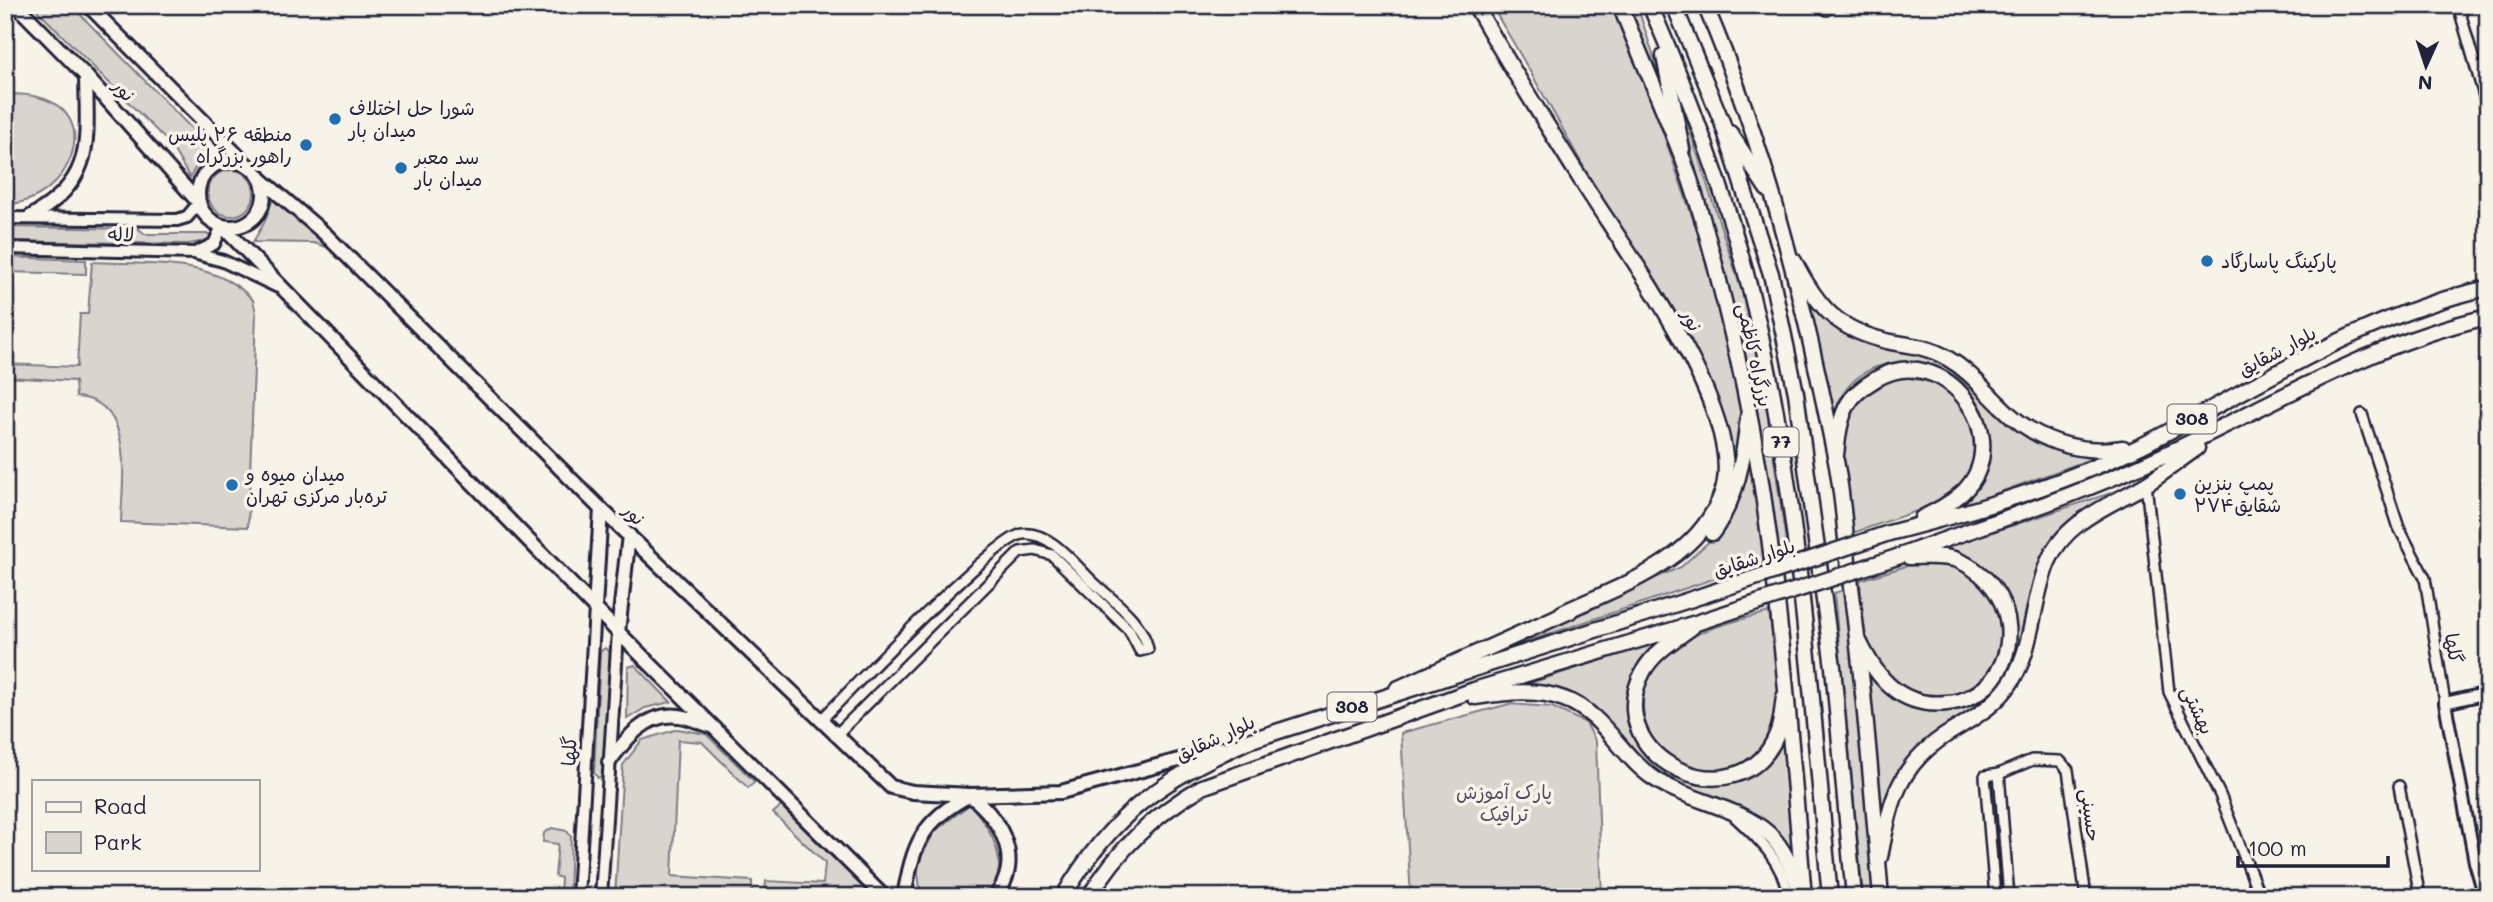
<svg xmlns="http://www.w3.org/2000/svg" width="2493" height="902" viewBox="0 0 2493 902" font-family="Mali,'Playpen Sans Arabic',sans-serif">
  <style>
    .green { fill: #d8d5cf; stroke: #7d7c85; stroke-width: 2 }
    .lines { fill: none; stroke-linecap: round; stroke-linejoin: round }
    .minor-casing { stroke: #22223b; stroke-width: 14 }
    .tertiary-casing { stroke: #22223b; stroke-width: 16 }
    .secondary-casing { stroke: #22223b; stroke-width: 18 }
    .primary-casing { stroke: #22223b; stroke-width: 19 }
    .trunk-casing { stroke: #22223b; stroke-width: 19 }
    .minor { stroke: #f7f3e8; stroke-width: 9 }
    .tertiary { stroke: #f7f3e8; stroke-width: 10 }
    .secondary { stroke: #f7f3e8; stroke-width: 12 }
    .primary { stroke: #f7f3e8; stroke-width: 14 }
    .trunk { stroke: #f7f3e8; stroke-width: 14 }
    .primary-bridge-casing { stroke: #22223b; stroke-width: 19; stroke-linecap: butt }
    .primary-bridge { stroke: #f7f3e8; stroke-width: 14 }
    .poi-dot { fill: #1f6fb2; stroke: #f7f3e8; stroke-width: 2.5 }
    .labels { text-anchor: middle; stroke-width: 7; stroke-linejoin: round; paint-order: stroke }
    .shield { fill: #f7f3e8; stroke: #62616f; stroke-width: 2 }
    .shield-label { font-size: 18px; font-weight: bold; fill: #22223b }
    .street-label { font-size: 19px; fill: #22223b; stroke: #f7f3e8 }
    .poi-label { font-size: 19px; fill: #22223b; stroke: #f7f3e8; text-anchor: start }
    .park-label { font-size: 19px; fill: #504f60; stroke: #f7f3e8 }
  </style>
  <rect width="100%" height="100%" fill="#f7f3e8"/>
  <filter id="ink" filterUnits="userSpaceOnUse"><feTurbulence type="fractalNoise" baseFrequency=".0143" numOctaves="2"/><feDisplacementMap in="SourceGraphic" scale="14" xChannelSelector="R" yChannelSelector="G"/><feConvolveMatrix kernelMatrix="1 2 1 2 8 2 1 2 1" color-interpolation-filters="sRGB"/></filter>
  <g filter="url(#ink)">
    <g class="green">
      <polygon points="32,5 71,5 199,136 206,147 190,178 170,144"/>
      <path d="M1491,5h121l42,102 47,135 26,97 15,76 -7,62 -60,82 58,-83 -5,-32c-75,-149 -151,-296 -237,-439z"/>
      <polygon points="1627,5 1637,5 1668,101"/>
      <polygon points="1673,79 1744,298 1765,398 1788,555 1777,558 1745,361"/>
      <path d="M5,94c9,0 19,0 28,2 75,14 37,108 -28,108z"/>
      <circle cx="231" cy="193" r="23"/>
      <polygon points="273,197 333,249 314,243 253,242 264,223"/>
      <polygon points="5,227 139,229 145,234 216,234 206,241 188,244 5,241"/>
      <polygon points="5,257 86,260 86,274 5,272"/>
      <path d="M92,262c52,3 122,-5 161,38l3,13 -8,214 -127,-5c1,-40 15,-122 -45,-125l-1,-16 -70,-4v-13l72,3 3,-53h8z"/>
      <path d="M1806,296c46,64 93,38 146,72 10,6 19,17 28,25 39,37 58,59 114,62l2,2 -148,54c9,-13 36,-43 39,-57 18,-95 -138,-134 -155,-29z"/>
      <path d="M1904,377l42,8 23,28 7,27 -5,30 -7,12 -21,20 -90,31c-8,-60 -34,-144 51,-156z"/>
      <polygon points="1749,437 1764,562 1456,665 1681,567 1715,536"/>
      <path d="M2126,488c-71,38 -84,54 -101,133 -5,24 -9,45 -24,65 -10,13 -24,21 -37,30 -42,28 -73,47 -83,99l-11,-138c26,33 58,37 97,29l47,-64c2,-49 -27,-89 -79,-91z"/>
      <path d="M1926,564c26,-1 49,7 64,29 53,74 -63,148 -111,74 -17,-25 -17,-58 -19,-87l50,-15z"/>
      <polygon points="1847,589 1874,897 1863,897 1834,593"/>
      <path d="M1769,612c4,34 17,77 6,111 -25,80 -144,52 -131,-29 2,-14 7,-27 18,-37 27,-27 72,-35 107,-45z"/>
      <path d="M1670,638c-16,15 -34,27 -39,49 -13,51 35,104 86,95 5,-1 12,0 16,-2 15,-8 38,-37 51,-49l10,132 -10,-23 -17,-15 -89,-38 -27,-17 -50,-55 -12,-9 -77,-17z"/>
      <polygon points="605,648 610,653 603,775 598,778 594,773 600,652"/>
      <polygon points="635,665 671,702 645,708 627,719 628,667"/>
      <polygon points="1509,704 1552,707 1586,723 1596,742 1602,897 1411,897 1401,733"/>
      <polygon points="678,729 706,734 755,782 748,788 702,742 678,740 672,876 752,881 752,894 672,891 671,897 615,897 623,765 642,740"/>
      <path d="M970,804c21,24 46,66 13,93h-62l-4,-33 18,-33z"/>
      <polygon points="781,806 873,897 790,897 765,893 766,881 823,884 825,863 773,813"/>
      <polygon points="552,828 567,831 571,837 569,897 560,897 561,878 555,876 558,844 543,842 544,833"/>
    </g>
    <g class="lines">
      <defs>
        <g id="minor">
          <polyline points="2458,5 2488,110"/>
          <polyline points="1827,10 1827,5"/>
          <polyline points="2362,414 2399,528 2425,578 2445,703"/>
          <polyline points="2146,484 2169,692 2220,795 2260,897"/>
          <path d="M820,721c30,-30 175,-184 203,-187 27,-3 52,31 69,47 20,19 51,40 56,68l-8,2 -11,-21 -77,-75 -17,-5 -15,2 -185,184"/>
          <polyline points="1999,774 2032,760 2060,761 2068,770 2086,897"/>
          <polyline points="2399,786 2420,897"/>
          <path d="M1735,817c26,24 47,44 54,80"/>
          <polyline points="2475,862 2488,860"/>
          <polyline points="1995,897 1985,776 1999,774 2009,897"/>
        </g>
        <g id="tertiary">
          <polyline points="5,218 177,220 187,217 199,203"/>
          <polyline points="5,248 195,253 214,244 222,226"/>
          <polyline points="197,254 223,261 278,287"/>
          <polyline points="578,897 595,608"/>
          <polyline points="601,897 618,632"/>
          <polyline points="2485,897 2475,862 2445,703 2488,693"/>
        </g>
        <g id="secondary">
          <polyline points="16,5 86,76 199,203"/>
          <polyline points="88,5 246,164"/>
          <circle cx="231" cy="194" r="33"/>
          <polyline points="262,180 325,234 601,509 891,787 913,792 970,795 1061,792 1223,748"/>
          <path d="M30,217c65,-38 57,-73 56,-141"/>
          <polyline points="222,226 618,632 884,897"/>
          <polyline points="595,608 601,509"/>
          <polyline points="618,632 629,535"/>
          <path d="M609,762c16,-22 38,-51 70,-46 10,1 22,7 32,10"/>
          <path d="M904,897c9,-52 17,-76 66,-102 32,26 54,65 25,102"/>
        </g>
        <g id="primary">
          <path d="M1475,5c35,61 72,121 110,181 40,64 164,231 137,307 -24,68 -100,92 -160,120"/>
          <path d="M1794,261c24,47 44,70 97,81 19,3 40,6 56,16 23,13 36,31 55,49 32,33 76,48 121,41"/>
          <path d="M1836,455c2,-17 3,-35 12,-51 6,-11 18,-19 28,-25 69,-41 143,60 86,114 -12,11 -26,18 -40,25"/>
          <path d="M1712,533c25,-34 32,-75 36,-116"/>
          <path d="M1889,533c86,-22 176,-49 256,-89 112,-57 218,-129 343,-156"/>
          <path d="M1897,557c85,-32 172,-58 254,-96 110,-50 218,-118 337,-144"/>
          <path d="M1692,627c-17,13 -37,24 -48,43 -49,89 97,155 133,64 5,-12 5,-25 7,-37"/>
          <path d="M1859,641c18,38 42,67 88,62 17,-1 35,-10 46,-24 32,-42 12,-100 -36,-119 -13,-5 -33,-3 -48,-3"/>
          <polyline points="1397,689 1570,611"/>
          <path d="M1475,697c29,-4 60,-9 89,2 41,15 56,57 91,80 35,23 83,27 114,55 17,16 25,40 33,61"/>
          <path d="M1880,857c11,-55 17,-92 69,-124 20,-12 44,-26 58,-45 27,-35 24,-86 41,-126 17,-41 61,-56 97,-77 18,-11 34,-25 52,-37"/>
          <path d="M1063,897c49,-84 98,-116 185,-156l444,-142"/>
          <path d="M1089,897c29,-48 65,-82 113,-110l272,-97 225,-68"/>
        </g>
        <g id="trunk">
          <path d="M1620,5c21,52 44,104 64,157 22,61 37,126 52,189 41,178 52,364 68,546"/>
          <path d="M1650,5c46,106 87,218 111,331 40,184 51,373 69,561"/>
          <polyline points="1674,5 1722,122 1771,274 1796,393 1833,667 1854,897"/>
          <path d="M1705,5c62,145 99,297 130,451 8,37 10,77 14,115 14,108 23,217 32,326"/>
          <polyline points="1664,56 1682,149"/>
          <polyline points="1730,133 1767,189"/>
        </g>
      </defs>
      <use href="#minor" class="minor-casing"/>
      <use href="#tertiary" class="tertiary-casing"/>
      <use href="#secondary" class="secondary-casing"/>
      <use href="#primary" class="primary-casing"/>
      <use href="#trunk" class="trunk-casing"/>
      <use href="#minor" class="minor"/>
      <use href="#tertiary" class="tertiary"/>
      <use href="#secondary" class="secondary"/>
      <use href="#primary" class="primary"/>
      <use href="#trunk" class="trunk"/>
      <defs>
        <g id="primary-bridge">
          <polyline points="1692,599 1889,533"/>
          <polyline points="1699,622 1897,557"/>
        </g>
      </defs>
      <use href="#primary-bridge" class="primary-bridge-casing"/>
      <use href="#primary-bridge" class="primary-bridge"/>
    </g>
  </g>
  <g class="poi-dot">
    <circle cx="335" cy="119" r="7"/>
    <circle cx="306" cy="145" r="7"/>
    <circle cx="401" cy="168" r="7"/>
    <circle cx="2207" cy="261" r="7"/>
    <circle cx="232" cy="485" r="7"/>
    <circle cx="2180" cy="494" r="7"/>
  </g>
  <g class="labels">
    <g class="shield">
      <rect x="2167.5" y="404.5" width="49" height="29" rx="5"/>
      <rect x="1763.5" y="427.5" width="35" height="29" rx="5"/>
      <rect x="1327.5" y="692.5" width="49" height="29" rx="5"/>
    </g>
    <g class="shield-label">
      <text x="2192" y="425">308</text>
      <text x="1781" y="448">77</text>
      <text x="1352" y="713">308</text>
    </g>
    <g class="street-label">
      <text transform="translate(124 90) rotate(48)" y="7">نور</text>
      <text transform="translate(121 234) rotate(2)" y="7">لاله</text>
      <text transform="translate(1692 320) rotate(63)" y="7">نور</text>
      <text transform="translate(2277 351) rotate(-28)" y="7">بلوار شقایق</text>
      <text transform="translate(1755 355) rotate(78)" y="7">بزرگراه کاظمی</text>
      <text transform="translate(634 514) rotate(44)" y="7">نور</text>
      <text transform="translate(1754 558) rotate(-18)" y="7">بلوار شقایق</text>
      <text transform="translate(2454 648) rotate(81)" y="7">گلها</text>
      <text transform="translate(2198 710) rotate(65)" y="7">بهشتی</text>
      <text transform="translate(1215 738) rotate(-25)" y="7">بلوار شقایق</text>
      <text transform="translate(569 751) rotate(-87)" y="7">گلها</text>
      <text transform="translate(2091 815) rotate(83)" y="7">حسینی</text>
    </g>
    <g class="poi-label">
      <text x="349" y="115">شورا حل اختلاف<tspan x="349" dy="22">میدان بار</tspan></text>
      <text x="292" y="141" text-anchor="end">منطقه ۲۶ پلیس<tspan x="292" dy="22">راهور بزرگراه</tspan></text>
      <text x="415" y="164">سد معبر<tspan x="415" dy="22">میدان بار</tspan></text>
      <text x="2221" y="268">پارکینگ پاسارگاد</text>
      <text x="246" y="481">میدان میوه و<tspan x="246" dy="22">تره‌بار مرکزی تهران</tspan></text>
      <text x="2194" y="490">پمپ بنزین<tspan x="2194" dy="22">۲۷۴شقایق</tspan></text>
    </g>
    <g class="park-label">
      <text x="1504" y="799">پارک آموزش<tspan x="1504" dy="22">ترافیک</tspan></text>
    </g>
  </g>
  <rect width="2493" height="902" fill="none" stroke="#f7f3e8" stroke-width="28"/>
  <rect x="14" y="14" width="2465" height="874" fill="none" stroke="#22223b" stroke-width="2.5" filter="url(#ink)"/>
  <rect x="32" y="780" width="228" height="91" fill="#f7f3e8" stroke="#a29fa3" stroke-width="2"/>
  <rect x="46" y="802" width="35" height="10" fill="#f7f3e8" stroke="#a29fa3" stroke-width="2"/>
  <text x="94" y="814" font-size="21" fill="#22223b">Road</text>
  <rect x="46" y="832" width="35" height="21" fill="#d8d5cf" stroke="#a29fa3" stroke-width="2"/>
  <text x="94" y="850" font-size="21" fill="#22223b">Park</text>
  <g transform="translate(2426 66) rotate(183)" stroke="#f7f3e8" stroke-width="5" paint-order="stroke">
  <path d="M0-5L12 26L0 18L-12 26Z" fill="#22223b"/>
  <text y="-10" font-size="19" font-weight="bold" text-anchor="middle" fill="#22223b">N</text>
  </g>
  <path d="M2238 856v10h150v-10" fill="none" stroke="#22223b" stroke-width="3.5"/>
  <text x="2248" y="856" font-size="21" fill="#22223b" stroke="#f7f3e8" stroke-width="5" paint-order="stroke">100 m</text>
</svg>
